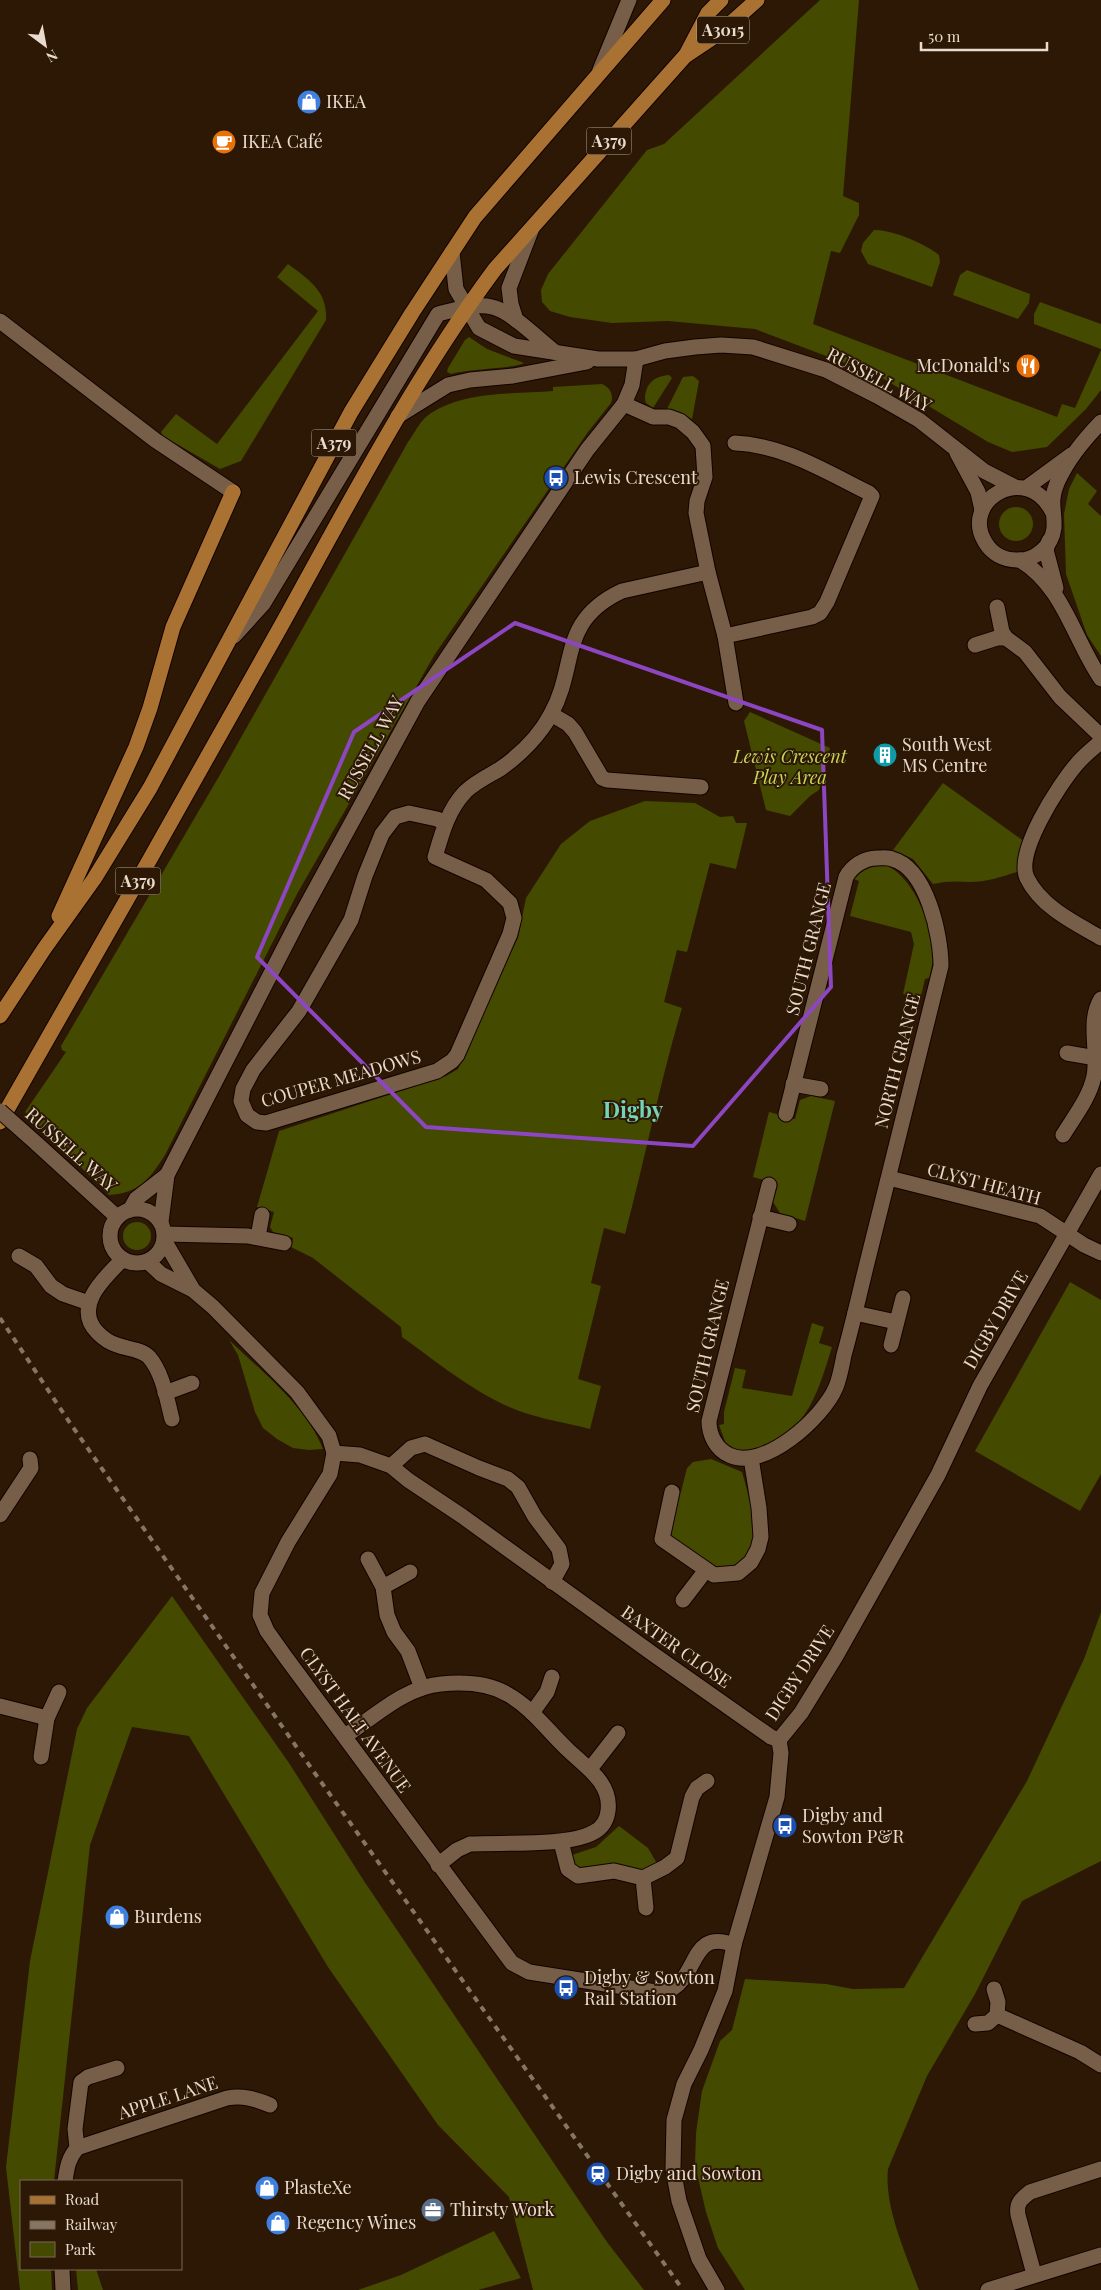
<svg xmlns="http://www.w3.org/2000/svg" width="1101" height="2290" viewBox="0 0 1101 2290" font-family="'Playfair Display',serif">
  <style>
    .green { fill: #444a00 }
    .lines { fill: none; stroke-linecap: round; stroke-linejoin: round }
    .minor-casing { stroke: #130300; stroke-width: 17 }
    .tertiary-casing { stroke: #130300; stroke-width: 17 }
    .primary-casing { stroke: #130300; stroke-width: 17 }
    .minor { stroke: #775e49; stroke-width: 15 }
    .tertiary { stroke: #775e49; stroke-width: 15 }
    .primary { stroke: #a97232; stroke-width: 15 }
    .rail { stroke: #867564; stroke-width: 4; stroke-dasharray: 6 6; stroke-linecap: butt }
    .minor-bridge-casing { stroke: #130300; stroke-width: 17; stroke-linecap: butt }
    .minor-bridge { stroke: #775e49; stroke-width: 15 }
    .marked { fill: none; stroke: #8c46c1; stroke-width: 4; stroke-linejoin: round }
    .labels { text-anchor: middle; stroke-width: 4; stroke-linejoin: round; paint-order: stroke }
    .shield { fill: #2c1804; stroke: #b1a092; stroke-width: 1 }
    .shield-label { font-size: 16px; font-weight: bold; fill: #eadbcf }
    .poi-label { font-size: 18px; fill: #eadbcf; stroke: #2c1804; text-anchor: start }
    .street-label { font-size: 18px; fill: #eadbcf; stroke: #2c1804 }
    .park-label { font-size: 18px; font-style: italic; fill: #c8d55a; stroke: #2c1804 }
    .district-label { font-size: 22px; font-weight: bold; fill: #75d4b7; stroke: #2c1804 }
  </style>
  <rect width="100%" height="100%" fill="#2c1804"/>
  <g class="green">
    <polygon points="820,0 859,0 843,196 859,203 859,215 840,253 831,251 813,324 1057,417 1062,404 1075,408 1101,350 1101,390 1086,409 1047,447 1012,452 988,442 879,376 755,329 668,321 612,323 570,317 550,311 542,302 541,290 548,274 647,150 664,144"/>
    <path d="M874,230c17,-1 52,14 65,25l1,7 -8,25 -64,-23 -7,-13 2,-8z"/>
    <path d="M288,264c20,15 40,27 38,56l-85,141 -21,8 -57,-33 -2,-4 15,-18 41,30 101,-133 -41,-34z"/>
    <polygon points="967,270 1030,294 1029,303 1018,319 953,295 960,275"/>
    <polygon points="1040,302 1101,324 1101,349 1034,324 1034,314"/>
    <path d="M469,337l18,12 37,14c-6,5 -58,6 -73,11l-4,-2 1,-4 17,-28z"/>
    <path d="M669,375l3,3 -19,30 -7,-5 -1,-4c0,-16 10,-23 24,-24z"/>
    <polygon points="693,376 699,381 692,419 681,413 666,411 683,377"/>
    <path d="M602,384c8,4 12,10 9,19l-23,29 -153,222 -138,240 -132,261c-16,25 -26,38 -56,40l-84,-83 41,-60 -4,-2 -1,-4 160,-273 187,-331c6,-8 11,-19 18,-25 32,-26 88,-23 127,-26v-4z"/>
    <polygon points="1077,473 1097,491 1088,504 1101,516 1101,656 1087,635 1066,574 1064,514 1069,489"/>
    <circle cx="1016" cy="524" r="17"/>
    <polygon points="750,712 830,748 819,790 810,796 790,816 766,810 744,721"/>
    <path d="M943,783l82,59 -6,10 -2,20c-16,5 -31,10 -48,10 -13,-1 -23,-1 -36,2l-20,-25 -20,-9z"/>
    <path d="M645,801l50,2 25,14 13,-1 3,7h11l-11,46 -26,-6 -23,89 -10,-2 -13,52 18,6c-22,74 -37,151 -57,226l-21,-6 -13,55 10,3 -23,93 23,7 -11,43c-23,-6 -49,-10 -71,-18 -44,-17 -79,-47 -117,-74l-1,-10 -88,-69 -22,-11 2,-9 -20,-6 -3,-5 4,-15 -17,-5 22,-76 167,-55 12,-7 60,-132 8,-39 35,-54 29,-23z"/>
    <path d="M886,865c28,12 49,65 47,94 -1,6 -2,13 -4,19l-4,1 -4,17 -18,-2 11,-50 -3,-12 -61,-16 9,-35 -5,-2c10,-10 18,-14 32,-14z"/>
    <polygon points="811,1096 835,1101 805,1221 780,1213 773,1202 778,1184 753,1177 769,1112 795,1119 800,1100"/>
    <circle cx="137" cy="1236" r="14"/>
    <polygon points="1070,1282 1101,1300 1101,1474 1080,1511 975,1451"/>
    <path d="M812,1323l12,4 -5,16 13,4c-13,42 -25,86 -71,101 -4,1 -10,4 -15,4 -5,0 -13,-4 -19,-5l-8,-22 5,-1v-12l11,-44 11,2 -4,18 50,8z"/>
    <path d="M229,1340c32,31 78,67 94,109l-14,1 -16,-2 -16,-9 -14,-11 -8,-16 -17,-57z"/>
    <path d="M711,1459l31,13c6,21 22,72 3,88 -6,5 -14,9 -21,12l-59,-37 9,-36 7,-7 6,-24 6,-6z"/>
    <polygon points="172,1596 289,1763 364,1881 607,2242 644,2290 533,2290 509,2197 438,2125 328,1967 189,1736 132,1727 90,1845 54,2181 21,2181 21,2269 51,2269 52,2290 20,2290 6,2167 30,1961 77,1729 87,1708"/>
    <path d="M1101,1612v249l-79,40 -47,93 -48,82 -39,93c-4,38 18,85 31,121h-174l-27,-42 -12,-36 -11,-47 1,-32 6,-42 18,-50 12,-11 13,-51 81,5 27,5 51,-1 123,-207 57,-122z"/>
    <polygon points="619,1826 648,1848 659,1867 645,1872 576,1869 571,1862 572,1855 596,1847"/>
    <polygon points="494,2231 521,2278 478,2290 358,2290 401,2275"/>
    <polygon points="76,2269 96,2269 103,2290 78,2290"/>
  </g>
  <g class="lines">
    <defs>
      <g id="minor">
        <polyline points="452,252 456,289 479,328 514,346 598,359 636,359 665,351 695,347 721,345 753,347 826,370 877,396 919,420 984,471 1015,487"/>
        <polyline points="516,320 511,304 509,288 532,228"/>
        <polyline points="0,321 155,440 233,492"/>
        <polyline points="624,404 653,417 669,417 680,421 693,432 703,446 705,477 697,501 696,513 708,572 725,636 736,703"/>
        <polyline points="398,416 448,385 470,380 513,376 587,362"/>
        <polyline points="957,453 978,492 982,510"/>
        <polyline points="1026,488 1071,455"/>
        <path d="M1052,511c-26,-50 -92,-11 -67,31 7,12 19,18 32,18 18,1 35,-14 37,-32 1,-18 -5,-26 3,-45 11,-24 26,-42 44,-61"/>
        <polyline points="1049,541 1046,550 1056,588"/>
        <path d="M1020,560c44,27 53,78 81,119"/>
        <polyline points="997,607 1002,632 1006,638 1025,652 1060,697 1101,736"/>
        <path d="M234,636l29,-32 175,-290c16,-4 38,-11 54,-7 19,4 47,33 63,45"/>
        <path d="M725,636l87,-19 8,-4 7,-11 45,-106 -3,-3c-43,-21 -85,-48 -134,-50"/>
        <polyline points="975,645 997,638 1006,638"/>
        <polyline points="551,714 568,724 575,732 602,778 607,780 701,787"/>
        <path d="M1101,741c-8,8 -18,15 -25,24 -17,20 -61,87 -49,113 14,29 48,45 74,60"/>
        <path d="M445,823l-8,-4 -28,-6 -14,4 -13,17 -17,42 -14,44 -52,91 -46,59 -10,19 -2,12 6,14 10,7 9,1 171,-52 15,-10 5,-6 53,-121 4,-16 -4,-15 -24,-23 -51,-23c7,-24 13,-47 30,-65 10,-10 23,-16 35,-23 20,-14 40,-34 51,-55 27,-49 7,-93 71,-123l86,-19"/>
        <polyline points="1067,1053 1096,1058"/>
        <polyline points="793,1084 821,1089"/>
        <path d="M1063,1135c11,-18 27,-38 31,-59 5,-26 -7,-54 7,-77"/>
        <polyline points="36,1143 117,1217"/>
        <polyline points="889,1178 1040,1216 1084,1245 1101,1253"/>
        <path d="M769,1185l-60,236c0,14 7,28 20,34 34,17 94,-37 107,-68 4,-10 6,-22 8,-32 9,-32 16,-64 24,-96 24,-98 48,-196 73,-293 0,-30 -14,-98 -49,-107 -4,-2 -10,-1 -15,-1 -13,0 -25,8 -31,19l-60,237"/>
        <circle cx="137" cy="1236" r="27"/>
        <polyline points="130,1210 136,1199 167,1175"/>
        <polyline points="760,1217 789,1224"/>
        <polyline points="161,1222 167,1175 299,919 418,701 587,450 624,404 632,385 636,359"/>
        <polyline points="165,1234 248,1236 284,1243"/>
        <polyline points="258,1237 262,1215"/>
        <polyline points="164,1240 192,1288"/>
        <polyline points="19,1256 36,1266 51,1286 63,1294 89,1303"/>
        <path d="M123,1259c-19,19 -51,48 -25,74 5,5 12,10 19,12 10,4 24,4 32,12 14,16 18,43 23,62"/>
        <path d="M147,1261l14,13 32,16 20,17 84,85 32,44 5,17 -4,21 -42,68 -26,51 -2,22 7,16 17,24 228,308 17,9 133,21c8,-3 15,-6 20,-13 16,-20 16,-49 52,-35"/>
        <polyline points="855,1313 896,1322"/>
        <polyline points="891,1345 903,1298"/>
        <polyline points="165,1393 192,1383"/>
        <polyline points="334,1453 360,1455 391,1466 408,1480 462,1516 653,1654 771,1737 779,1740"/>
        <polyline points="391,1466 411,1448 425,1444 479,1468 508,1479 518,1487 535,1517 559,1549 562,1564 552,1582"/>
        <polyline points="672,1492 662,1539 714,1575 738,1573 751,1562 758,1549 761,1537 759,1508 751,1458"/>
        <polyline points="0,1515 31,1468 30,1459"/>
        <polyline points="368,1559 383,1587 387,1615 394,1632 408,1651 422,1688"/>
        <polyline points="383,1587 410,1572"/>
        <polyline points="683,1600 706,1570"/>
        <polyline points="0,1706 47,1718"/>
        <polyline points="532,1713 547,1692 552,1677"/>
        <path d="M345,1736c29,-19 60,-49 96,-52 21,-2 47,-1 66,10 24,13 40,36 59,54 18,18 46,34 42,63 -1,9 -6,17 -14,21 -25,15 -93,10 -124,12l-13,6 -19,15"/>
        <polyline points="41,1757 47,1718 59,1692"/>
        <polyline points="590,1769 618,1733"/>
        <polyline points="561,1842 568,1869 578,1876 614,1871 643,1878 646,1908"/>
        <polyline points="643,1878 665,1867 677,1858 692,1797 697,1788 707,1781"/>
        <polyline points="997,2015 1080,2052 1101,2065"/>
        <polyline points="975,2024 988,2023 997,2015 998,2002 994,1989"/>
        <path d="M77,2148l150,-50c16,-3 28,1 43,7"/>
        <path d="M65,2181c2,-13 3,-22 12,-33l-2,-19 6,-47 7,-5 29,-9"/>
        <polyline points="62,2269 63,2290"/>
        <path d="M1034,2274l-16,-59c-2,-12 3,-16 12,-23l71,-23"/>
        <polyline points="717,2290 699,2259 679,2201 673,2169 674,2120 684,2084 701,2050 725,1991 734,1945 777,1797 781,1753 779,1740 801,1713 836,1656 938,1475 980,1386 1101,1174"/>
        <polyline points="988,2290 1101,2255"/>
      </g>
      <polyline id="tertiary" points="600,70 629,0"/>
      <g id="primary">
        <polyline points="686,55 708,13 721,0"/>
        <polyline points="59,916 136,747 150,708 173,627 233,492"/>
        <polyline points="0,1016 44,949 94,879 150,788 351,412 412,313 475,217 663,0"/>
        <path d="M0,1122c95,-165 188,-330 281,-496 67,-121 131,-245 214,-357l190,-213 36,-24 36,-32"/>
      </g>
    </defs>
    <use href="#minor" class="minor-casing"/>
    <use href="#tertiary" class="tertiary-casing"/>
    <use href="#primary" class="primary-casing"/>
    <use href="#minor" class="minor"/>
    <use href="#tertiary" class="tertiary"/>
    <use href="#primary" class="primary"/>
    <polyline class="rail" points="0,1318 70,1423 314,1772 683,2290"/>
    <defs>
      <polyline id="minor-bridge" points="0,1111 36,1143"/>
    </defs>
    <use href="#minor-bridge" class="minor-bridge-casing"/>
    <use href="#minor-bridge" class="minor-bridge"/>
  </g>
  <path class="marked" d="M515,623l307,107 9,257 -138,159 -267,-19 -169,-170 97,-225z"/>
  <defs>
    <symbol id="shop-disc" viewBox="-11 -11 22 22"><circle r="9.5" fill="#3f7fe0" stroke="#2c1804"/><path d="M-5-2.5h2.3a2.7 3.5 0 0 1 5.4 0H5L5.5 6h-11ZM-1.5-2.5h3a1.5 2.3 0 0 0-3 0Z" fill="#fff"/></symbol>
    <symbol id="cafe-disc" viewBox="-11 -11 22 22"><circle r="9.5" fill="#e8710a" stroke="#2c1804"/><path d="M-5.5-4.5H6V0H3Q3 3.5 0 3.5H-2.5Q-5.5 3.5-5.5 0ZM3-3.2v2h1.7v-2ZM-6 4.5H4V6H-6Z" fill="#fff"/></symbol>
    <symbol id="restaurant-disc" viewBox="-11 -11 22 22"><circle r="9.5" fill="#e8710a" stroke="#2c1804"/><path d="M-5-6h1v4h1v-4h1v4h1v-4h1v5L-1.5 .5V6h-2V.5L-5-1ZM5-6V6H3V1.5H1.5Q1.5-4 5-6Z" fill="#fff"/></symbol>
    <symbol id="bus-disc" viewBox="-11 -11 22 22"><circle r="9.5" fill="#1a4fb4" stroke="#2c1804"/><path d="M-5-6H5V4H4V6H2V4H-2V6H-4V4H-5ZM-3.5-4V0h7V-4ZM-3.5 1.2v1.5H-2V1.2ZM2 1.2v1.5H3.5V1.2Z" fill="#fff"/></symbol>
    <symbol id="building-disc" viewBox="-11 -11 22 22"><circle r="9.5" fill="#0f9aa8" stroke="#2c1804"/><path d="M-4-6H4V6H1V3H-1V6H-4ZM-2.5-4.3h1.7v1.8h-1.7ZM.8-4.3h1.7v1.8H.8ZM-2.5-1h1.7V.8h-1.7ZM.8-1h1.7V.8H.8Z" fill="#fff"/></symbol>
    <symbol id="station-disc" viewBox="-11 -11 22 22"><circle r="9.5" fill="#1a4fb4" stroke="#2c1804"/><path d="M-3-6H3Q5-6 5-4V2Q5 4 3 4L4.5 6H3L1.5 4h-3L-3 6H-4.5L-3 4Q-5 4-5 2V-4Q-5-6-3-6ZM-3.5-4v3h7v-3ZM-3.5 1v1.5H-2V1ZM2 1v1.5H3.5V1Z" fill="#fff"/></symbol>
    <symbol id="office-disc" viewBox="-11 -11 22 22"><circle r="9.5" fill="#5c6f8a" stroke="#2c1804"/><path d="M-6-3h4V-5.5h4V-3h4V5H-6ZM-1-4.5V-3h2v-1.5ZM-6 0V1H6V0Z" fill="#fff"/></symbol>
  </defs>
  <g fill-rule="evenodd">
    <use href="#shop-disc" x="295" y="88" width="28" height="28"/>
    <use href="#cafe-disc" x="210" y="128" width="28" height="28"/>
    <use href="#restaurant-disc" x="1014" y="352" width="28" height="28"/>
    <use href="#bus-disc" x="542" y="464" width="28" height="28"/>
    <use href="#building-disc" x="871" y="741" width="28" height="28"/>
    <use href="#bus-disc" x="771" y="1812" width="28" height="28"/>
    <use href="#shop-disc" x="103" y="1903" width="28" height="28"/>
    <use href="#bus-disc" x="552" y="1974" width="28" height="28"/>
    <use href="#station-disc" x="584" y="2160" width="28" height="28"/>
    <use href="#shop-disc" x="253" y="2174" width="28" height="28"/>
    <use href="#office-disc" x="419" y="2196" width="28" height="28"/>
    <use href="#shop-disc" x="264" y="2209" width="28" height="28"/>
  </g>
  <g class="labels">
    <g class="shield">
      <rect x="697" y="16.5" width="52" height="27" rx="4"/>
      <rect x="586.5" y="127.5" width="45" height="27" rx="4"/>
      <rect x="311.5" y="429.5" width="45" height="27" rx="4"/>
      <rect x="115.5" y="867.5" width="45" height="27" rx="4"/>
    </g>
    <g class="shield-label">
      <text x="723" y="36">A3015</text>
      <text x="609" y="147">A379</text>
      <text x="334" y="449">A379</text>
      <text x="138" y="887">A379</text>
    </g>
    <g class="poi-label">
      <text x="326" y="108">IKEA</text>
      <text x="242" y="148">IKEA Café</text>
      <text x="1010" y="372" text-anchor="end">McDonald's</text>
      <text x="574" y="484">Lewis Crescent</text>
      <text x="902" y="751">South West<tspan x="902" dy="21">MS Centre</tspan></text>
      <text x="802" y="1822">Digby and<tspan x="802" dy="21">Sowton P&amp;R</tspan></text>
      <text x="134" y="1923">Burdens</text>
      <text x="584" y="1984">Digby &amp; Sowton<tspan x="584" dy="21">Rail Station</tspan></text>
      <text x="616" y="2180">Digby and Sowton</text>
      <text x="284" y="2194">PlasteXe</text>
      <text x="450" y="2216">Thirsty Work</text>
      <text x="296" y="2229">Regency Wines</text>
    </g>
    <g class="street-label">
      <text transform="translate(879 380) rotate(28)" y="6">RUSSELL WAY</text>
      <text transform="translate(371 748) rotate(-61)" y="6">RUSSELL WAY</text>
      <text transform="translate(809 949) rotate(-76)" y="6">SOUTH GRANGE</text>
      <text transform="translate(898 1061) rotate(-76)" y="6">NORTH GRANGE</text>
      <text transform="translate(341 1079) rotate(-16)" y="6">COUPER MEADOWS</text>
      <text transform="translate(71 1150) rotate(42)" y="6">RUSSELL WAY</text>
      <text transform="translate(984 1184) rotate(15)" y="6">CLYST HEATH</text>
      <text transform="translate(996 1320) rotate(-60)" y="6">DIGBY DRIVE</text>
      <text transform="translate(708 1346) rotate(-77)" y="6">SOUTH GRANGE</text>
      <text transform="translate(676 1647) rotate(35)" y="6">BAXTER CLOSE</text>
      <text transform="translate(800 1673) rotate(-57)" y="6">DIGBY DRIVE</text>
      <text transform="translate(355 1720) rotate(54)" y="6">CLYST HALT AVENUE</text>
      <text transform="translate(168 2098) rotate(-18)" y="6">APPLE LANE</text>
    </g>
    <g class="park-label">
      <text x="790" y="763">Lewis Crescent<tspan x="790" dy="21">Play Area</tspan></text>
    </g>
    <g class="district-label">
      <text x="633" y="1118">Digby</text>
    </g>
  </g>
  <rect x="20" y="2180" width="162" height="90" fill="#2c1804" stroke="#786655"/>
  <rect x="30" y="2196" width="25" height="8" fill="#a97232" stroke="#786655"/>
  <text x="65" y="2205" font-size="15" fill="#eadbcf">Road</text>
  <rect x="30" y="2221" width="25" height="8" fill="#867564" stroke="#786655"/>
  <text x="65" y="2230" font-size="15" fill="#eadbcf">Railway</text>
  <rect x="30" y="2242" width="25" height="15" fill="#444a00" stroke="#786655"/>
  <text x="65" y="2255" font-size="15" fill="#eadbcf">Park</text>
  <g transform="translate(45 45) rotate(148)" stroke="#2c1804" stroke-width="4" paint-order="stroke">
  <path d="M0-4L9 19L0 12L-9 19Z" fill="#eadbcf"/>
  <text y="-8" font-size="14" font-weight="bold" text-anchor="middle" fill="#eadbcf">N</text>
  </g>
  <path d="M921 42v8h126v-8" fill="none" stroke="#eadbcf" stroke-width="2.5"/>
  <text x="928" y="42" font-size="15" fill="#eadbcf" stroke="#2c1804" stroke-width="4" paint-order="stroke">50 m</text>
</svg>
